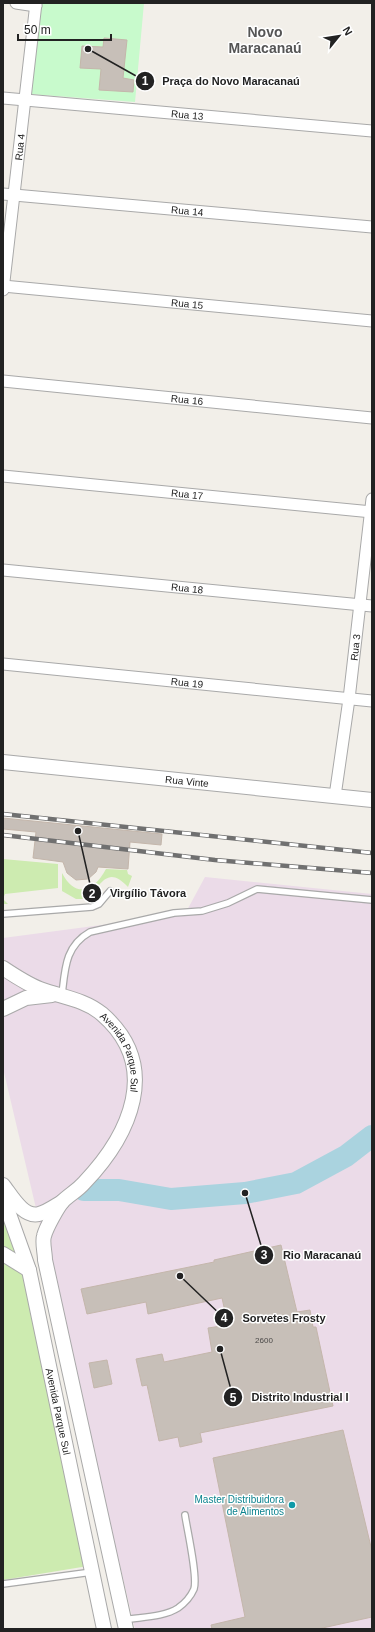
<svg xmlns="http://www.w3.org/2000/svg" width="375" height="1632" viewBox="0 0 375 1632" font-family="Helvetica,sans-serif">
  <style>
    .industrial { fill: #ebdbe8 }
    .grass { fill: #cdebb0 }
    .park { fill: #c8facc }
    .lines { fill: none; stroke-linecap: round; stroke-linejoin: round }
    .river { stroke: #aad3df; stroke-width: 22 }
    .building { fill: #c7bfb8; stroke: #c4b6ab }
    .service-casing { stroke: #a9a9a9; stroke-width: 8 }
    .minor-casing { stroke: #a9a9a9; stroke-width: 13 }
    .tertiary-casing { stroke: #a9a9a9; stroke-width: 16 }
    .service { stroke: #fff; stroke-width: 5.5 }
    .minor { stroke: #fff; stroke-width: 11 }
    .tertiary { stroke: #fff; stroke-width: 14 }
    .rail-casing { stroke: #707070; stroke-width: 4.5 }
    .rail { stroke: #fff; stroke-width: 3; stroke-dasharray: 9; stroke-linecap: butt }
    .culture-dot { fill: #0f9aa8; stroke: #fff; stroke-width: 1.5 }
    .labels { text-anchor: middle; stroke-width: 3; stroke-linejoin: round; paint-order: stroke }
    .number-label { font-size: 8px; fill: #4b4948 }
    .street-label { font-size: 10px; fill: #222; stroke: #fff }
    .culture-label { font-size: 10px; fill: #0d838f; stroke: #fff; text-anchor: end }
    .district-label { font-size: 14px; font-weight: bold; fill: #555; stroke: #fff }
    .leader { fill: none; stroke: #222; stroke-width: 1.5 }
    .callout-dot { fill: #222; stroke: #fff; stroke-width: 1.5 }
    .mark-label { font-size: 12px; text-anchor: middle; font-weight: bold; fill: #fff }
    .callout-label { font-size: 11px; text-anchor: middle; font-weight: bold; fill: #222; stroke: #fff; stroke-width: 3; stroke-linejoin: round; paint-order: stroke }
  </style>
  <rect width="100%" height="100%" fill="#f2efe9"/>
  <polygon class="industrial" points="205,877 372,894 372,1629 135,1629 3,1068 3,938 185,914"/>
  <g class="grass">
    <polygon points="3,859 58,864 58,888 5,894 3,899 8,904 3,904"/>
    <path d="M106,869l21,1 1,4 4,2 -4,11c-22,-24 -27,1 -43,12h-9l-14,-8v-18c14,27 33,17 44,-4z"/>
    <polygon points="3,1200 9,1201 88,1566 3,1580"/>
  </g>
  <polygon class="park" points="42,3 144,3 135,102 29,94"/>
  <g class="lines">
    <polyline class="river" points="84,1190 119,1190 171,1199 245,1193 296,1183 346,1156 372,1136"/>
  </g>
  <g class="building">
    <polygon points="104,38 127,40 123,78 134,80 133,92 99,90 101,69 80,68 82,46 103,47"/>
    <polygon points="3,818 162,834 161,845 130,842 128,869 98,867 96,872 88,879 76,880 67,873 63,862 33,858 36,832 3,829"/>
    <polygon points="281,1245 297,1312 310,1310 313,1327 316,1327 333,1406 200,1433 202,1442 180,1447 178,1437 159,1441 147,1385 142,1386 136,1359 162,1354 164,1362 212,1352 208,1328 228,1325 222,1298 148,1314 146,1302 87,1314 81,1289 214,1262 214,1260"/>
    <polygon points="107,1360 112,1384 94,1388 89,1363"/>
    <polygon points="343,1430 372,1551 372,1617 318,1629 212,1629 211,1625 245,1617 213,1458"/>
  </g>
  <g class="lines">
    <defs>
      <g id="service">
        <polyline points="3,914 92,907 99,904 110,891"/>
        <path d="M62,995c3,-26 3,-49 28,-63l84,-19 28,-2 26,-8 29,-14 115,11"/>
        <polyline points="3,1584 92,1572"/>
        <path d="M124,1620c17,-3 40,-3 54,-12 7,-5 13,-12 16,-19 4,-12 -7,-60 -9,-74"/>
      </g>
      <g id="minor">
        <polyline points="16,3 36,6"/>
        <path id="s1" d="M3,98l369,33"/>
        <path id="s2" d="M3,194l369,33"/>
        <path id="s3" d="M3,286l369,35"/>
        <path id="s4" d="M3,290l33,-287"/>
        <path id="s5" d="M3,381l369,37"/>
        <path id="s6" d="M3,476l369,36"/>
        <path id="s7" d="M3,570l369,36"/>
        <path id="s8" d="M3,664l369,37"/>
        <path id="s9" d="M335,796l14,-97 23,-200"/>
      </g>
      <g id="tertiary">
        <path id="s10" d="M3,762l369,38"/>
        <path id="s11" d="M3,968c12,8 24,16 37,21 21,8 44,10 62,25 60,52 28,121 -18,169 -6,7 -15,12 -21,18 -5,5 -17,27 -19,35 -2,6 1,17 1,24l81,369"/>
        <polyline points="3,1009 26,998 52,995"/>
        <path d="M3,1185c8,10 20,33 36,29 8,-2 16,-8 23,-12"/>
        <path id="s12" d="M3,1197l26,73 75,359"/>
        <polyline points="3,1254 29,1270"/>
      </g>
    </defs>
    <use href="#service" class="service-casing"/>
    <use href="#minor" class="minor-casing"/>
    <use href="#tertiary" class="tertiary-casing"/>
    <use href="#service" class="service"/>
    <use href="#minor" class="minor"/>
    <use href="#tertiary" class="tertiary"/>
    <defs>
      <g id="rail">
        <polyline points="3,814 372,853"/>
        <polyline points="3,835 215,860 372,873"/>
      </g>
    </defs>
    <use href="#rail" class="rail-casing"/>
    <use href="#rail" class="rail"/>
  </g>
  <circle class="culture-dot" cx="292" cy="1505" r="4"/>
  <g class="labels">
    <g class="number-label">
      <text x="264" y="1343">2600</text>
    </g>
    <g class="street-label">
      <text dy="4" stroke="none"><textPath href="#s1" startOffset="185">Rua 13</textPath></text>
      <text dy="4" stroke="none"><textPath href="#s4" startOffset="144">Rua 4</textPath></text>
      <text dy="4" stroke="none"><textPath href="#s2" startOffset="185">Rua 14</textPath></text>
      <text dy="4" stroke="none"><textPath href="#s3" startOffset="185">Rua 15</textPath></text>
      <text dy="4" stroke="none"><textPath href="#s5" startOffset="185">Rua 16</textPath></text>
      <text dy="4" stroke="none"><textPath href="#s6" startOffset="185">Rua 17</textPath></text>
      <text dy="4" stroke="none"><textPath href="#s7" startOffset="185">Rua 18</textPath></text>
      <text dy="4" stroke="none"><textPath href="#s9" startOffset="150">Rua 3</textPath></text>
      <text dy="4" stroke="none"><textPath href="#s8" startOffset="185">Rua 19</textPath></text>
      <text dy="4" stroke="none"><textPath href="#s10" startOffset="185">Rua Vinte</textPath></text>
      <text dy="4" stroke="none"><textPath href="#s11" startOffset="154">Avenida Parque Sul</textPath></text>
      <text dy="4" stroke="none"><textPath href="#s12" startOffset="222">Avenida Parque Sul</textPath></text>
    </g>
    <g class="culture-label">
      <text x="284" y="1503">Master Distribuidora<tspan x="284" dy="12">de Alimentos</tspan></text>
    </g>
    <g class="district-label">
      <text x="265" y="37">Novo<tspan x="265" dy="16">Maracanaú</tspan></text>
    </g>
  </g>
  <path class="leader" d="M88 49L145 81M78 831L92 893M245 1193L264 1255M180 1276L224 1318M220 1349L233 1397"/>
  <g class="callout-dot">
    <circle cx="88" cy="49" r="4"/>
    <circle cx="78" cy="831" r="4"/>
    <circle cx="245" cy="1193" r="4"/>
    <circle cx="180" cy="1276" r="4"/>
    <circle cx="220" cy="1349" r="4"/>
    <circle cx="145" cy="81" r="10"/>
    <circle cx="92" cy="893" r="10"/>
    <circle cx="264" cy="1255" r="10"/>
    <circle cx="224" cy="1318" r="10"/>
    <circle cx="233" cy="1397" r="10"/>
  </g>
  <g class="mark-label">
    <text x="145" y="85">1</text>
    <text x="92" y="898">2</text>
    <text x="264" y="1259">3</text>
    <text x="224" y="1322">4</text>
    <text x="233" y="1402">5</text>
  </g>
  <g class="callout-label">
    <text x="231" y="85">Praça do Novo Maracanaú</text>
    <text x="148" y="897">Virgílio Távora</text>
    <text x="322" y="1259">Rio Maracanaú</text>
    <text x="284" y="1322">Sorvetes Frosty</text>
    <text x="300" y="1401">Distrito Industrial I</text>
  </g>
  <rect width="375" height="1632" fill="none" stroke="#222222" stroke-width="8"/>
  <g transform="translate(339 36) rotate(60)" stroke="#ffffff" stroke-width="3" paint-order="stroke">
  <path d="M0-3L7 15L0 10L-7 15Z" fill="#222222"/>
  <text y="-6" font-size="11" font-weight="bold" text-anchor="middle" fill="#222222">N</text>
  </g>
  <path d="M18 34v6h93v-6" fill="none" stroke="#222222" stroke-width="2"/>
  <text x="24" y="34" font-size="12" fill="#222222" stroke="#ffffff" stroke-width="3" paint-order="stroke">50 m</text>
</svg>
